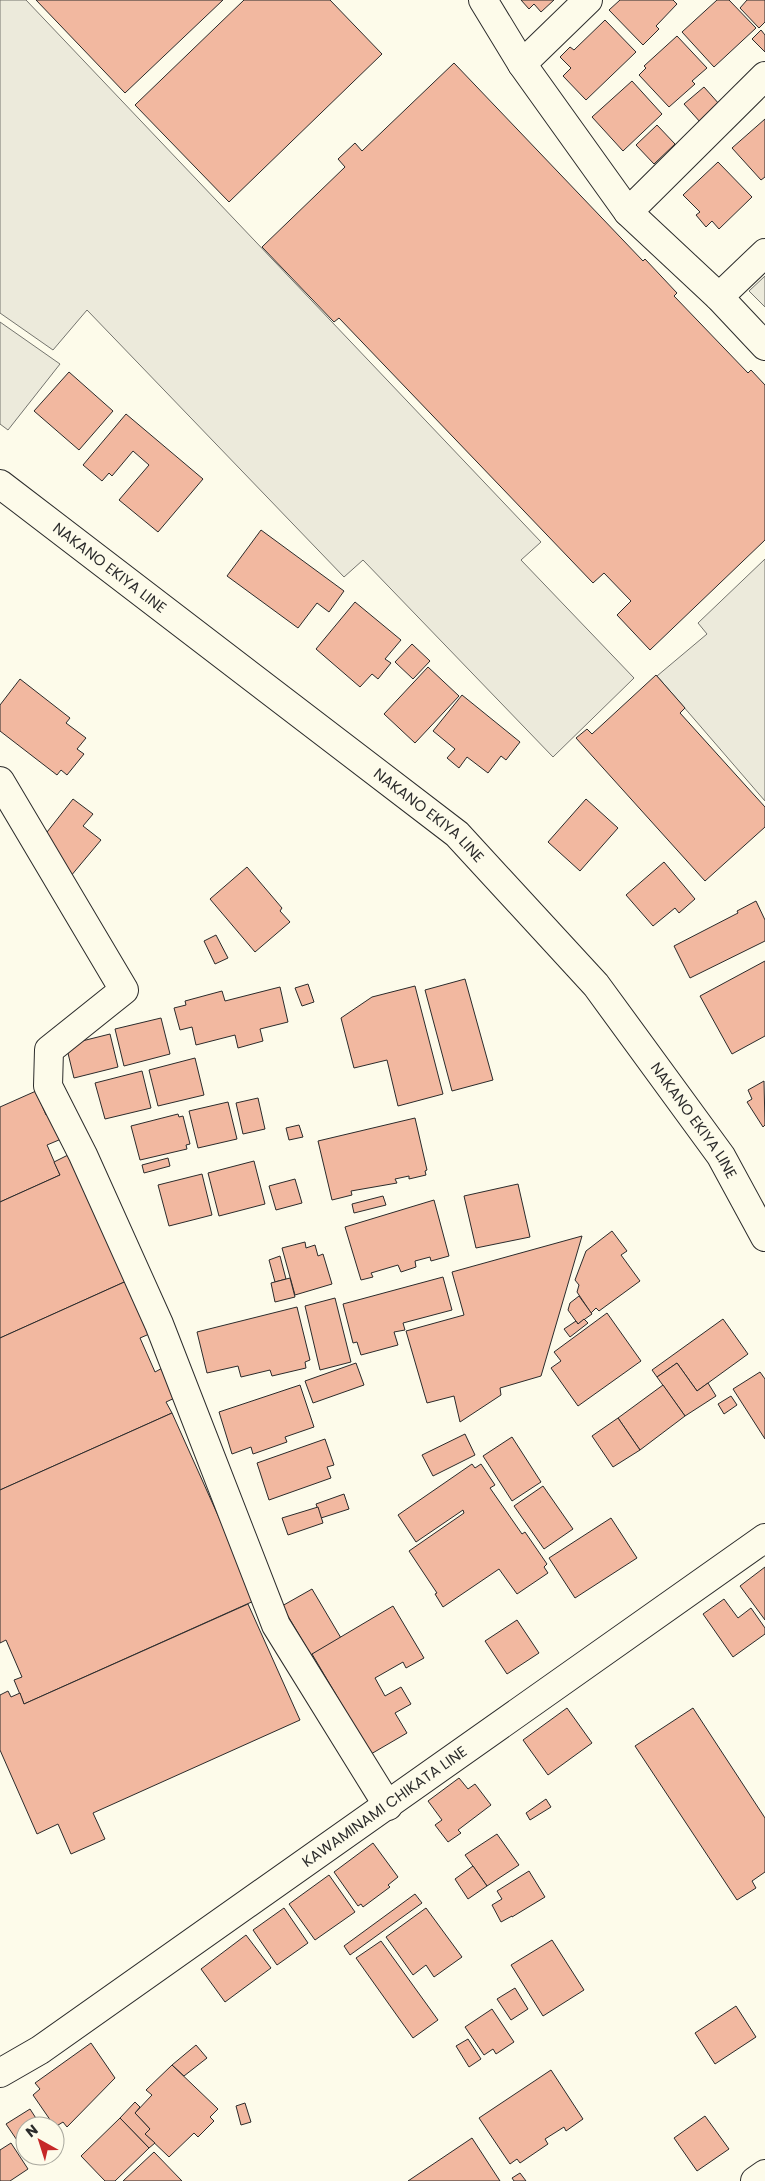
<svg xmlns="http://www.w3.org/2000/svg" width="765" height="2181" viewBox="0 0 765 2181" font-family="Poppins,sans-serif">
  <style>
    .parking { fill: #eceadb; stroke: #74746e }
    .building { fill: #f2b8a0; stroke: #2b2b2b }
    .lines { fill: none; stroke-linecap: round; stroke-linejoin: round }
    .minor-casing { stroke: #2b2b2b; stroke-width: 30 }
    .major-casing { stroke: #2b2b2b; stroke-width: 30 }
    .minor { stroke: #fdfbea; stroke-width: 28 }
    .major { stroke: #fdfbea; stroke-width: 28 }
    .labels { text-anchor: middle; stroke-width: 4; stroke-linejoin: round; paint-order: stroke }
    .street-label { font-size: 15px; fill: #2b2b2b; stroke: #fdfbea }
  </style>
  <rect width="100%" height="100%" fill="#fdfbea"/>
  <g class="parking">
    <polygon points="0,0 26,0 541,542 521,560 634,678 553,757 363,560 344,577 87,310 53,350 0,313"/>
    <polygon points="765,276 765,307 749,291"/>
    <polygon points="0,322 60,364 8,430 0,424"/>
    <polygon points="765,559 765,801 657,676 707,634 698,623"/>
  </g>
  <g class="building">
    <polygon points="36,0 223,0 125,93"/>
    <polygon points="244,0 330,0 382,54 229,202 135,105"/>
    <polygon points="521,0 554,0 541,12 534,4 529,9"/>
    <polygon points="620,0 673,0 677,4 656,26 659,29 643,45 609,10"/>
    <polygon points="717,0 729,0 756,28 714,67 682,32"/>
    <polygon points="747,0 765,0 765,22 759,28 740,8"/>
    <polygon points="605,20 636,52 586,100 563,76 571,68 560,57 570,47 574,50"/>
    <polygon points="761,30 765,35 765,52 752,39"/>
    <polygon points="677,36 707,68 692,81 695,84 669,107 639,75 646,68 644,66"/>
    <polygon points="454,63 643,261 645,259 677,293 674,296 748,373 751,370 765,385 765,540 650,650 617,615 631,601 604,573 593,583 339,318 334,322 262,247 345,167 338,159 355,143 362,151"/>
    <polygon points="632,81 662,114 623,151 592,117"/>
    <polygon points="704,87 720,105 701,123 684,104"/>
    <polygon points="765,119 765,177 761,180 732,148"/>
    <polygon points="657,125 675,144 654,164 636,145"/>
    <polygon points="718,162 752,197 719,229 712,221 706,227 696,215 700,212 683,195"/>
    <polygon points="69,372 113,411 79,450 34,411"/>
    <polygon points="126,414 203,479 158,532 119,500 149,465 133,451 112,476 109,473 102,481 83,465"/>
    <polygon points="261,530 344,591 329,612 317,603 298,628 227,576"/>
    <polygon points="355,602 401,640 385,659 391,663 378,679 372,674 360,687 316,649"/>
    <polygon points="412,644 430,661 413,679 395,662"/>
    <polygon points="428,667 459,696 415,743 384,714"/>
    <polygon points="656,675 685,708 680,713 765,807 765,827 705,881 576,738 587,729 592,734"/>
    <polygon points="20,679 70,718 66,723 86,738 77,749 84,754 67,775 61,770 57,775 0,731 0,705"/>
    <polygon points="462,695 520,742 506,760 501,756 488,773 467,757 459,768 447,758 455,749 433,731"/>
    <polygon points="73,799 93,814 83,826 101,840 70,877 40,841"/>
    <polygon points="586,799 618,828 580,871 548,842"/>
    <polygon points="664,862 695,899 679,913 675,908 653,926 626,895"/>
    <polygon points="247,867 282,908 280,911 290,922 255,952 210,899"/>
    <polygon points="756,901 765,920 765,941 690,978 674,946 738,913 737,911"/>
    <polygon points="216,935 228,958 215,964 204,941"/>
    <polygon points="765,961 765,1036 732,1054 700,996"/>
    <polygon points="465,979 493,1080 452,1091 425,990"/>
    <polygon points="308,984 314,1002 302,1006 295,988"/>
    <polygon points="415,986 443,1094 398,1106 387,1060 354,1068 341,1018 372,997"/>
    <polygon points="280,987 288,1022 260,1029 263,1041 238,1048 235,1035 196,1045 192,1027 180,1030 174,1008 186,1005 185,1001 222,991 225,1001"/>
    <polygon points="161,1018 170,1054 124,1066 115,1029"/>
    <polygon points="110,1034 118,1067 74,1078 66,1045"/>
    <polygon points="195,1058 204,1095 158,1106 149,1070"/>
    <polygon points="142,1071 151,1108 105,1119 95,1083"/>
    <polygon points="764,1081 765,1125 763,1127 747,1102 752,1099 748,1090"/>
    <polygon points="36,1091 46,1115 54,1112 66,1137 47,1145 60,1175 0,1202 0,1107"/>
    <polygon points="258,1098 265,1129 243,1134 236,1103"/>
    <polygon points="228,1102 237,1139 198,1148 189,1111"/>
    <polygon points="178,1114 179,1117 183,1116 190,1144 186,1145 187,1149 140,1160 131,1126"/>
    <polygon points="415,1118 427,1170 425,1171 426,1175 409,1179 409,1176 395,1179 397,1183 351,1191 352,1195 332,1200 318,1141"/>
    <polygon points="299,1125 303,1137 289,1140 286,1128"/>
    <polygon points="74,1152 131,1279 0,1338 0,1202 60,1175 54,1162"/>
    <polygon points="168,1158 170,1166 144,1173 142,1165"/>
    <polygon points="254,1161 265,1204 219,1216 208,1173"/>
    <polygon points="202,1174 212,1215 169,1226 158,1185"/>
    <polygon points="295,1179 302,1203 276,1210 269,1186"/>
    <polygon points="518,1184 530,1237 476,1248 464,1196"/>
    <polygon points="383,1196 386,1205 354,1213 352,1204"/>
    <polygon points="434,1200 449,1256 431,1261 430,1257 415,1261 416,1267 401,1272 398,1265 371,1273 373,1277 361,1280 345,1227"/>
    <polygon points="612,1231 627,1251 621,1255 640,1281 599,1311 596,1308 591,1313 577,1292 579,1285 575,1280 586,1251"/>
    <polygon points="582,1236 541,1376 500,1388 501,1395 460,1422 454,1396 427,1403 406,1331 464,1315 452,1272"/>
    <polygon points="305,1242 306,1248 315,1245 318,1256 323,1254 332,1284 295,1295 282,1248"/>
    <polygon points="280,1256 286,1279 275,1282 269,1260"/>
    <polygon points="443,1277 452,1310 403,1323 405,1330 394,1332 398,1345 361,1355 357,1342 353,1343 343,1304"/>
    <polygon points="290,1278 295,1297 275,1302 271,1283"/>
    <polygon points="131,1279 154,1332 140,1338 155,1372 166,1366 179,1396 166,1402 172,1413 0,1490 0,1338"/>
    <polygon points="579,1296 592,1314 578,1324 568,1310 570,1303"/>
    <polygon points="335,1298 351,1362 320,1370 305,1306"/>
    <polygon points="297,1307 310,1360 305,1362 306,1368 272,1376 270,1370 241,1377 238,1366 207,1373 197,1332"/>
    <polygon points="607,1313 641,1361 578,1406 551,1368 561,1361 554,1352"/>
    <polygon points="584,1319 588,1323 570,1337 564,1329 576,1321 578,1324"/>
    <polygon points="723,1319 748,1354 697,1391 677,1363 657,1377 652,1370"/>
    <polygon points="356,1363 364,1385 313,1403 305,1381"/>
    <polygon points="677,1363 697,1391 708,1383 716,1396 685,1416 657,1377"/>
    <polygon points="760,1372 765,1379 765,1439 733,1389"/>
    <polygon points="300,1385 314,1427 285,1437 287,1442 253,1454 251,1447 232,1454 219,1412"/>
    <polygon points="663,1385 685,1416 640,1450 618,1418"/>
    <polygon points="731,1396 737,1405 724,1414 718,1404"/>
    <polygon points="172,1413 256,1600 24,1704 14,1680 22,1677 6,1640 0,1643 0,1490"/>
    <polygon points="618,1418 640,1450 613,1467 592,1436"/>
    <polygon points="465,1434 475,1455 433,1476 422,1455"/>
    <polygon points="512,1437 541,1482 512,1501 483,1456"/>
    <polygon points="325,1439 334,1465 327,1467 331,1478 269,1500 257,1463"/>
    <polygon points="472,1464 475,1468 481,1464 495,1485 490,1488 522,1534 525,1532 547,1564 544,1567 548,1573 517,1594 499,1569 443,1607 435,1594 437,1593 409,1551 464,1513 463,1510 416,1542 398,1515"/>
    <polygon points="543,1486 573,1529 544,1549 514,1506"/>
    <polygon points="344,1494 349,1509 321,1518 316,1504"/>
    <polygon points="318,1507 323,1523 288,1535 282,1518"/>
    <polygon points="611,1518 637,1558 575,1598 549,1558"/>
    <polygon points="765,1567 765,1620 740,1586"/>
    <polygon points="312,1589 341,1638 311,1655 282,1606"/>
    <polygon points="724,1599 738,1618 751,1608 765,1628 765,1634 733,1657 703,1614"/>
    <polygon points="248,1604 300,1720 93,1813 105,1839 71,1854 58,1824 37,1834 0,1750 0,1695 8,1691 11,1697 20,1693 24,1704"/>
    <polygon points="393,1606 424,1658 406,1668 403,1662 375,1678 385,1696 401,1687 411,1704 395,1713 407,1733 371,1754 312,1654"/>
    <polygon points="517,1620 539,1653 507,1674 485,1641"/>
    <polygon points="567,1708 592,1743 548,1775 523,1740"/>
    <polygon points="693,1708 765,1818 765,1872 752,1881 756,1888 737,1900 635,1746"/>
    <polygon points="459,1778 468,1789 475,1784 491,1805 458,1830 461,1833 448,1842 435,1825 442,1820 428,1801"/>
    <polygon points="546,1799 551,1807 530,1820 526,1813"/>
    <polygon points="497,1834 519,1865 487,1886 465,1855"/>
    <polygon points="373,1843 398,1877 388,1885 390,1887 363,1907 361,1904 358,1906 334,1872"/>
    <polygon points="473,1866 487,1886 468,1899 455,1879"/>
    <polygon points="529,1871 545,1897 512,1917 512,1916 501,1922 492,1905 502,1899 497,1891"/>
    <polygon points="329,1875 355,1912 315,1940 289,1904"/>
    <polygon points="415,1894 422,1903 350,1955 344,1946"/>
    <polygon points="284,1908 308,1943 277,1965 253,1930"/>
    <polygon points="426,1908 462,1957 434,1977 426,1965 413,1975 386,1937"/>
    <polygon points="246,1935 271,1968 225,2002 201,1969"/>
    <polygon points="552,1940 584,1990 543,2016 511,1965"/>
    <polygon points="381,1941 438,2020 413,2038 356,1958"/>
    <polygon points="515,1988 528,2009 511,2020 497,1999"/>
    <polygon points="736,2006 756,2037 715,2064 695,2033"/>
    <polygon points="492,2009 514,2042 496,2054 493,2049 484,2055 465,2027"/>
    <polygon points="468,2039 481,2059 469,2067 456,2046"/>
    <polygon points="91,2043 115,2078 67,2127 63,2122 55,2127 33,2095 40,2089 35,2083"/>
    <polygon points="196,2045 207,2058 184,2076 172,2065"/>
    <polygon points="172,2065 218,2109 210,2117 214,2121 198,2137 194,2133 169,2157 145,2134 150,2129 135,2113 152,2095 146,2090"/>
    <polygon points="551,2070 583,2119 566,2131 564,2127 545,2139 548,2144 520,2163 517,2159 510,2164 479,2118"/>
    <polygon points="135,2102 140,2107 135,2113 150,2129 145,2134 155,2143 149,2148 120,2118"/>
    <polygon points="245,2103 251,2122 241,2125 236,2106"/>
    <polygon points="30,2109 41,2126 25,2126 25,2152 6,2124"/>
    <polygon points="705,2116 729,2149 697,2171 674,2138"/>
    <polygon points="120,2118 149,2148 115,2181 105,2181 81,2156"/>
    <polygon points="472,2138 500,2181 408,2181"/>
    <polygon points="11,2143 28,2169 10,2181 0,2181 0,2150"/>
    <polygon points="154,2152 182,2181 123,2181"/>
    <polygon points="520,2173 526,2181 514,2181 512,2178"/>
  </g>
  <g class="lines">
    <defs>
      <g id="minor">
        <polyline points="483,0 522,64 628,212 719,297 765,346"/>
        <polyline points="522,64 588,0"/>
        <polyline points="628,212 765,76"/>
        <polyline points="719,297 765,253"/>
        <polyline points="0,781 124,990 49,1050 48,1086 83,1155 159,1324 276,1625 388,1806"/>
        <polyline points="755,2181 765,2174"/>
      </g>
      <g id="major">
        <path id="s1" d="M0,484l457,350 139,151 125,171 44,81"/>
        <path id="s2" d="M0,2073l40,-23 725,-512"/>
      </g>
    </defs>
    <use href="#minor" class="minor-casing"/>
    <use href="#major" class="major-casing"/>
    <use href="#minor" class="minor"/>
    <use href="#major" class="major"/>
  </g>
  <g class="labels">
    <g class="street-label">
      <text dy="5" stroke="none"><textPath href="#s1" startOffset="138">NAKANO EKIYA LINE</textPath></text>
      <text dy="5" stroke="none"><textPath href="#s1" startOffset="542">NAKANO EKIYA LINE</textPath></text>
      <text dy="5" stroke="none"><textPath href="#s1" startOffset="948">NAKANO EKIYA LINE</textPath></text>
      <text dy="5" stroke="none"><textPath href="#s2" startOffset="468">KAWAMINAMI CHIKATA LINE</textPath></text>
    </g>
  </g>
  <g transform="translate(40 2141) rotate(321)"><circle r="24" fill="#fdfbea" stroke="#a9a89e"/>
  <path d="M0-4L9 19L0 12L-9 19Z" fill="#c62828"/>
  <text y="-8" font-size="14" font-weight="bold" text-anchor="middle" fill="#2b2b2b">N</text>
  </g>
</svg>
